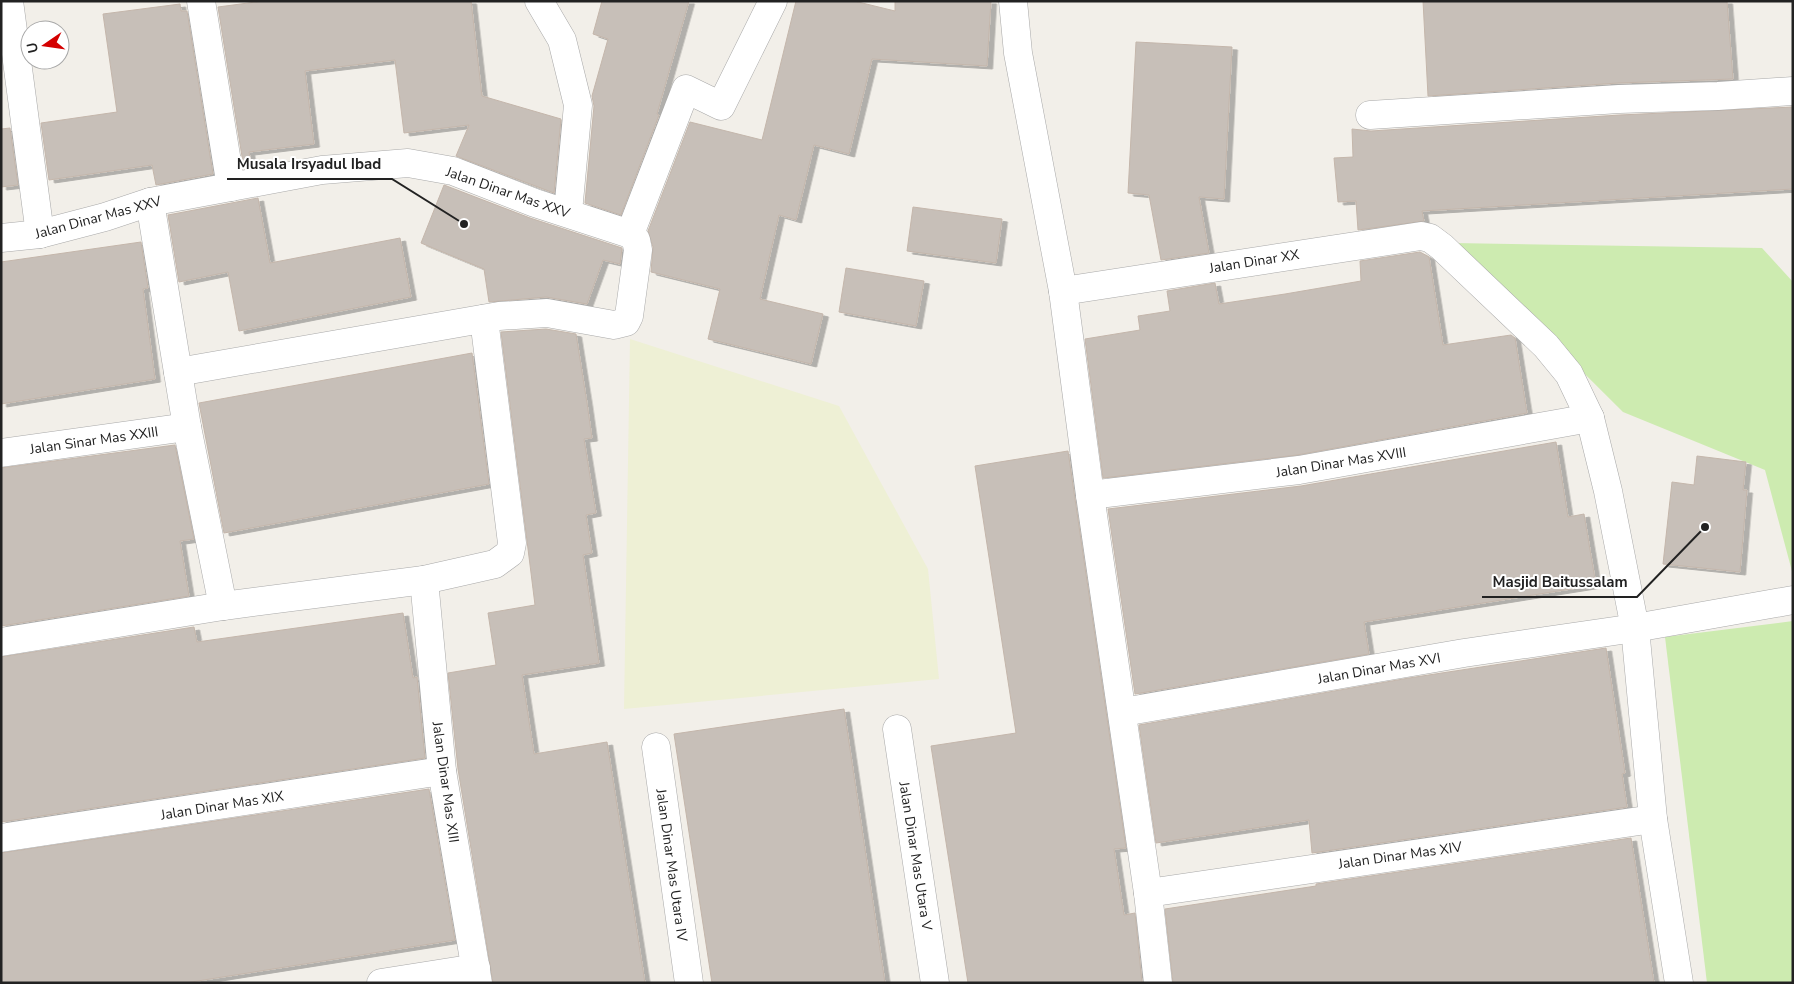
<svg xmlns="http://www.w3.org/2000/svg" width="1794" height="984" viewBox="0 0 1794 984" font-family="'Nunito Sans',sans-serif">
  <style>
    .farmland { fill: #eef0d5 }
    .grass { fill: #cdebb0 }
    .building { fill: #c7bfb8; stroke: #c4b6ab; filter: url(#shadow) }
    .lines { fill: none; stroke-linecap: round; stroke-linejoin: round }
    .minor-casing { stroke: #a9a9a9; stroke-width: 29 }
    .minor { stroke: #fff; stroke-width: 28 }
    .labels { text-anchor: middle; stroke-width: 4; stroke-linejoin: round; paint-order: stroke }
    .street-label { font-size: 14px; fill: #222; stroke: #fff }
    .leader { fill: none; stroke: #222; stroke-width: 2 }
    .callout-dot { fill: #222; stroke: #fff; stroke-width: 2 }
    .callout-label { font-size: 15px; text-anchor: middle; font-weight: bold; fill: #222; stroke: #fff; stroke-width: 4; stroke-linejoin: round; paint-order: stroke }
  </style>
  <defs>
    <filter id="shadow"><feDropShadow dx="5.5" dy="3" stdDeviation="0" flood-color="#0004"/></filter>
  </defs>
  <rect width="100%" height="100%" fill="#f2efe9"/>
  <polygon class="farmland" points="630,339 839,406 928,569 939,679 624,709"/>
  <g class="grass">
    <polygon points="1453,243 1762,248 1793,282 1793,575 1765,470 1623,412"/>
    <polygon points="1793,621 1793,983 1707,983 1665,637"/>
  </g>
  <g class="building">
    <polygon points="263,1 471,1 482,96 561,119 554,193 456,156 469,125 404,133 395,60 305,71 314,144 249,152 252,167 244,169 218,7"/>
    <polygon points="602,1 689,1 657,114 659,115 621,215 585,203 594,106 592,96 608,39 593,34"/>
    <polygon points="796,1 854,1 895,11 895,1 991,1 987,66 872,59 849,154 814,145 796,220 779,215 760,299 823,314 811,364 708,339 720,289 651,272 653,247 648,231 690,122 762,140"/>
    <polygon points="1423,1 1727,1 1733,79 1618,83 1428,96"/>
    <polygon points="180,4 181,11 187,11 213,174 156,185 152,165 49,180 41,123 117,112 103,14"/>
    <polygon points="1136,42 1232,47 1224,199 1199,197 1209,253 1161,260 1149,195 1128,193"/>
    <polygon points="1793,107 1793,189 1422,211 1424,221 1358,230 1356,201 1338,202 1334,158 1353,157 1352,129 1371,131 1620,115"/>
    <polygon points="10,128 18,185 1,187 1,129"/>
    <polygon points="444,185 530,218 622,248 620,264 603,260 587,304 546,297 489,302 484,269 421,243"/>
    <polygon points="258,198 270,263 400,238 411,297 239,331 228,272 179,282 168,215"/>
    <polygon points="913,207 1002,219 996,263 907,251"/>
    <polygon points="141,242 148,288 143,289 155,379 1,404 1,262"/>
    <polygon points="1420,252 1429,257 1443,345 1511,335 1515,338 1527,413 1297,455 1103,478 1085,339 1140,330 1138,316 1170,311 1167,291 1215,283 1219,304 1285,294 1361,281 1360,261"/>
    <polygon points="846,268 924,281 916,326 839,312"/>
    <polygon points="546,329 576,334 587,403 592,438 584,439 596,513 586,515 592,553 583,555 599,663 522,675 534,754 607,742 645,983 493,983 458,769 448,673 496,665 488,613 535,605 501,332"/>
    <polygon points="472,353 489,484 224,533 199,403"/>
    <polygon points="1556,442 1568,517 1584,514 1596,585 1364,622 1369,654 1135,694 1108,509 1301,486"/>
    <polygon points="175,445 194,539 180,541 189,596 1,626 1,468"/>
    <polygon points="1068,451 1126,848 1114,849 1124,915 1135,913 1142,983 968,983 931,746 1016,733 975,466"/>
    <polygon points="1697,456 1746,462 1743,490 1747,490 1740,572 1663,564 1672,482 1694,485"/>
    <polygon points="403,613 413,678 417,677 425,758 1,822 1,657 194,627 197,642"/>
    <polygon points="1606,648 1625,773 1622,774 1627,807 1312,853 1309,820 1156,843 1139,725 1409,678"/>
    <polygon points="844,709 885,983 712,983 674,734"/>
    <polygon points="429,789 455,940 185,983 1,983 1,853"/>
    <polygon points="1631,838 1654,983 1173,983 1165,909 1316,886 1316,884"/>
  </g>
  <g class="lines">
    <defs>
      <g id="minor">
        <polyline points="9,1 40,234"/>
        <polyline points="201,1 231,187"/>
        <polyline points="539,1 562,40 578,105 568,212"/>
        <polyline points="1013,1 1018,53 1063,291 1090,495 1148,893 1158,983"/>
        <polyline points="1370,115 1619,99 1718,96 1793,91"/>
        <polyline points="150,202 187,427 223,606"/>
        <polyline points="630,234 686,89 721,106 773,1"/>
        <polyline points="1,238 40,234 105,217 150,202 322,170 408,163 453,171 535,203 630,234 636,240 638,250 629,316 626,322 614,325 547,313 499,316 178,372"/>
        <polyline points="1063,291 1421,236 1430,238 1442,247 1546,346 1569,374 1590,418 1608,491 1635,628 1653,819 1679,983"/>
        <polyline points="1,453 187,427"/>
        <polyline points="1090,495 1299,470 1590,418"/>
        <polyline points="424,580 442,771 478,983"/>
        <polyline points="1,642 223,606 424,580 495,564 510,553 512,543 484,319"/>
        <polyline points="1123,712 1464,653 1635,628 1793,600"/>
        <polyline points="897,729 935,983"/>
        <polyline points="656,747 689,983"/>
        <polyline points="1,838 442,771"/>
        <polyline points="1148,893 1653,819"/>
        <polyline points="381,983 476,968"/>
      </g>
    </defs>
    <use href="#minor" class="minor-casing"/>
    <use href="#minor" class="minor"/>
  </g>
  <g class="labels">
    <g class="street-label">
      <text transform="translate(508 192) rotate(19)" y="5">Jalan Dinar Mas XXV</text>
      <text transform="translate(98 217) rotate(-15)" y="5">Jalan Dinar Mas XXV</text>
      <text transform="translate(1254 261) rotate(-9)" y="5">Jalan Dinar XX</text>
      <text transform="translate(94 440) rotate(-8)" y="5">Jalan Sinar Mas XXIII</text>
      <text transform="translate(1341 462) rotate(-9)" y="5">Jalan Dinar Mas XVIII</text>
      <text transform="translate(1379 668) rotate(-10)" y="5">Jalan Dinar Mas XVI</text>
      <text transform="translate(446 782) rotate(82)" y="5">Jalan Dinar Mas XIII</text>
      <text transform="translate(222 805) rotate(-9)" y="5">Jalan Dinar Mas XIX</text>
      <text transform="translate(1400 855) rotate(-8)" y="5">Jalan Dinar Mas XIV</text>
      <text transform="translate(916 856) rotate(81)" y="5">Jalan Dinar Mas Utara V</text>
      <text transform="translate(672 865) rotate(82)" y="5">Jalan Dinar Mas Utara IV</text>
    </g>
  </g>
  <path class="leader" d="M464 224L392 179H227M1705 527L1637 597H1482"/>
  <g class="callout-dot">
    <circle cx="464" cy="224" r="5"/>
    <circle cx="1705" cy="527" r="5"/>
  </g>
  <g class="callout-label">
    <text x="309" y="169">Musala Irsyadul Ibad</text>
    <text x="1560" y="587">Masjid Baitussalam</text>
  </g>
  <rect width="1794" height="984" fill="none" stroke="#222222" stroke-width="5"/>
  <g transform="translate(45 45) rotate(257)"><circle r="24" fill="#ffffff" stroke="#a7a7a7"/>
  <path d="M0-4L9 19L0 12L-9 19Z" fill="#d40000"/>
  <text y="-8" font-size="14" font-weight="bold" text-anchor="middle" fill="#222222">U</text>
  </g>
</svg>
